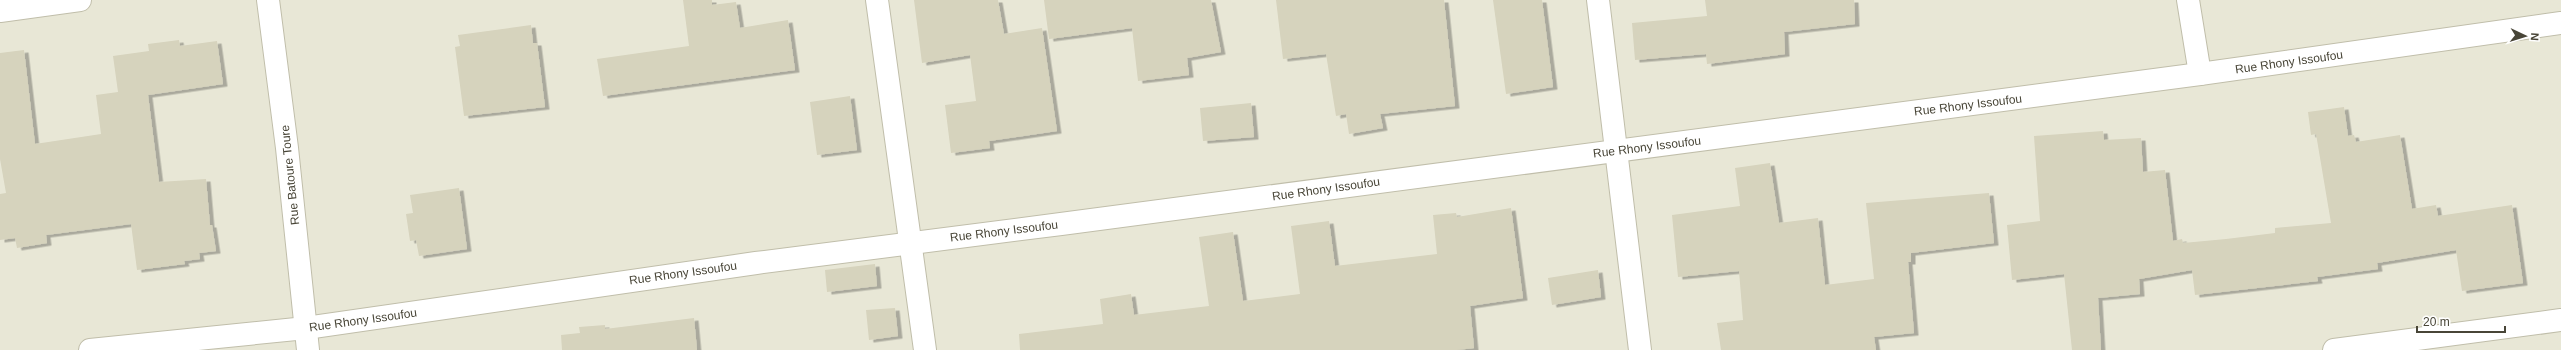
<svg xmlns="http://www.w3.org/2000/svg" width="2561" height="350" viewBox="0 0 2561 350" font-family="Helvetica,sans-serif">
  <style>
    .residential { fill: #e8e7d6 }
    .building { fill: #d6d3bd; filter: url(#shadow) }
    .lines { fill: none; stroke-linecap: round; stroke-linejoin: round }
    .minor-casing { stroke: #c0beaa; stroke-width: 24 }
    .minor { stroke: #fff; stroke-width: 22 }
    .labels { text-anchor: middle; stroke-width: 3.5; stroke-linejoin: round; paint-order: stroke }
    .street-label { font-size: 12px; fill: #484537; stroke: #fff }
  </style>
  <defs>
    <filter id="shadow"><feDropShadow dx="4.5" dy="2.5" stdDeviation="0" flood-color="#0004"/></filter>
  </defs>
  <rect width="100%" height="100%" fill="#f4f4e8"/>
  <rect class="residential" x="0" y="0" width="2561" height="350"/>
  <g class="building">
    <polygon points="683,0 712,0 712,5 736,2 740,28 788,20 795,70 603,96 597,59 689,46"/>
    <polygon points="914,0 998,0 1004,34 1042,28 1057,131 989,141 990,148 951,153 945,105 976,101 970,55 922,63"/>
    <polygon points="1044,0 1211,0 1221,52 1187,58 1189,75 1138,81 1132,28 1049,39"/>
    <polygon points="1276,0 1444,0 1455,106 1380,114 1383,128 1349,134 1346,114 1336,116 1326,54 1283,59"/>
    <polygon points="1493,0 1542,0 1553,87 1506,94"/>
    <polygon points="1705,0 1854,0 1855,24 1784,32 1785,54 1707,64 1706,54 1635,60 1632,23 1707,16"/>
    <polygon points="531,25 533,43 537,43 545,107 464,116 455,47 460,46 458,35"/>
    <polygon points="179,40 180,46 217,41 223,84 148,95 159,182 206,179 210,225 212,225 216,251 199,253 200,259 184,261 185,264 137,270 131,224 46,235 47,243 17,248 15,238 0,240 0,194 6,193 0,159 0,53 24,50 35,144 101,134 96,95 118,92 113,56 149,51 148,44"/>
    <polygon points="850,96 857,150 817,155 810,102"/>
    <polygon points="1251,103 1254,137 1203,141 1200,108"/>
    <polygon points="2344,107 2348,136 2354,135 2356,142 2400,135 2412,209 2436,205 2438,216 2512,205 2523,283 2462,291 2456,250 2377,263 2378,269 2317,277 2318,281 2195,295 2192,270 2139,279 2140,294 2098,298 2101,350 2072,350 2064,274 2012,280 2007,225 2040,221 2034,136 2103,131 2104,140 2141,138 2143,172 2165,170 2173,241 2182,239 2183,243 2226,239 2275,233 2275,228 2331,223 2316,134 2311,135 2308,112"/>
    <polygon points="1770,163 1779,223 1818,218 1825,285 1874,279 1866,203 1989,193 1994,243 1911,253 1911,262 1908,262 1914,333 1874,337 1876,350 1721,350 1717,323 1743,320 1739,271 1678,277 1672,215 1740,206 1735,168"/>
    <polygon points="459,188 467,249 419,256 416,240 410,241 406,214 413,213 410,195"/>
    <polygon points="1511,208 1523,298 1470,306 1474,348 1457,350 1020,350 1019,334 1103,324 1100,299 1131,294 1134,315 1209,306 1199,237 1233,232 1243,301 1300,294 1291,226 1329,221 1335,266 1437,254 1433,215 1456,213 1457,217"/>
    <polygon points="875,264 877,286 827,292 825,270"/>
    <polygon points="1598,270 1601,297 1552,305 1548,278"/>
    <polygon points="895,308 898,336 869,340 866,310"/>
    <polygon points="694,318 697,350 562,350 561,335 580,333 579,327 605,325 605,329"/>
  </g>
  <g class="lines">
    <defs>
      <g id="minor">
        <polyline points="268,0 287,148 308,350"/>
        <polyline points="877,0 925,350"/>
        <polyline points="1598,0 1640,350"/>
        <polyline points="2188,0 2200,74"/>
        <polyline points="0,11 80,0"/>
        <polyline points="90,350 306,328 756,263 1061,224 2200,74 2561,23"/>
        <polyline points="2334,350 2561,320"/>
      </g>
    </defs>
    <use href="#minor" class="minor-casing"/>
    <use href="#minor" class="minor"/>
  </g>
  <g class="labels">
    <g class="street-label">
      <text transform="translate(2289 62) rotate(-8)" y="4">Rue Rhony Issoufou</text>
      <text transform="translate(1968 105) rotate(-7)" y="4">Rue Rhony Issoufou</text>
      <text transform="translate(1647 147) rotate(-7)" y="4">Rue Rhony Issoufou</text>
      <text transform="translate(290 175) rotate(-96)" y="4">Rue Batoure Toure</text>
      <text transform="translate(1326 189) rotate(-8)" y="4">Rue Rhony Issoufou</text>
      <text transform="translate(1004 231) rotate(-7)" y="4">Rue Rhony Issoufou</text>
      <text transform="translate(683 273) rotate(-8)" y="4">Rue Rhony Issoufou</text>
      <text transform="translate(363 320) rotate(-8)" y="4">Rue Rhony Issoufou</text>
    </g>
  </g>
  <g transform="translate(2525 36) rotate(94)" stroke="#ffffff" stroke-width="3" paint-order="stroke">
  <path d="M0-3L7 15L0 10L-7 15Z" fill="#484537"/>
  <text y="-6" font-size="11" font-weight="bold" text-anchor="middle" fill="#484537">N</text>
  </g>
  <path d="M2417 326v6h88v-6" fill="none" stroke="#484537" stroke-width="2"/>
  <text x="2423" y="326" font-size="12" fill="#484537" stroke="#ffffff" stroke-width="3" paint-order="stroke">20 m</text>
</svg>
